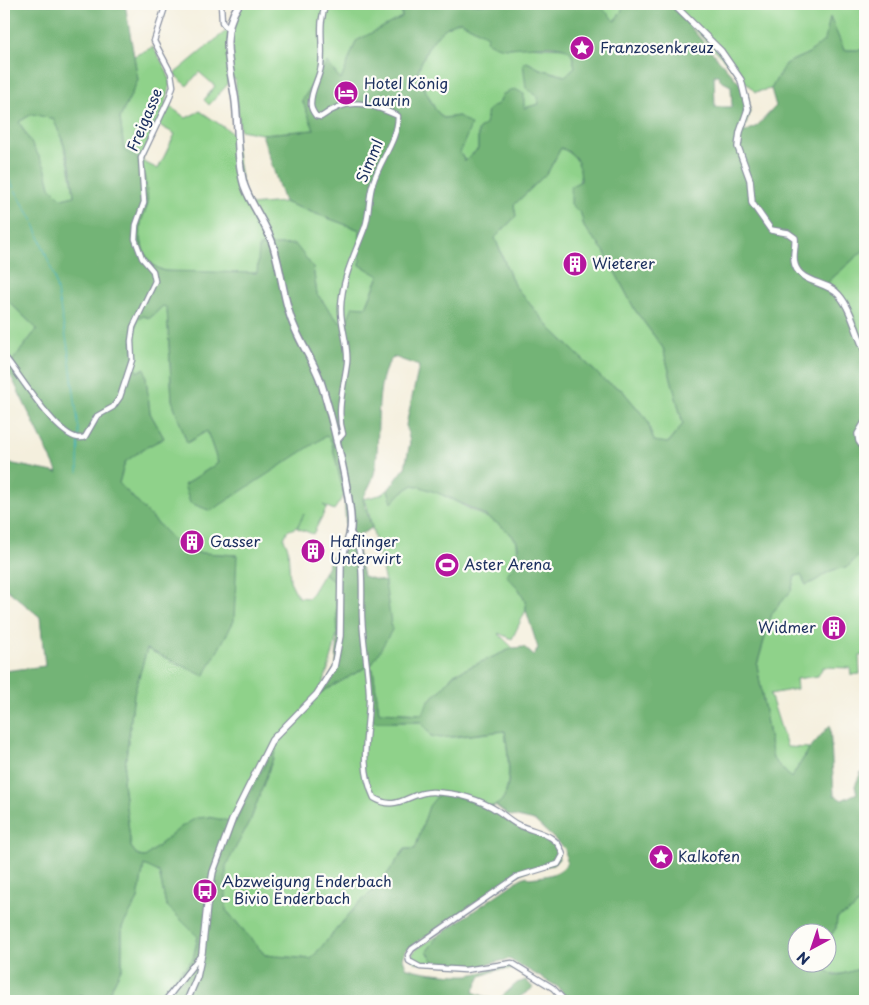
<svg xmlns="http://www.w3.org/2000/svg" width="869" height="1005" viewBox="0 0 869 1005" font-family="'Playpen Sans',sans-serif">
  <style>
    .green { fill: #8fd28a; stroke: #558074; fill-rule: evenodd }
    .forest { fill: #73b476; stroke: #47726a; fill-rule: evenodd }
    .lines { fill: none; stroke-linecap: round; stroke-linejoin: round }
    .stream { stroke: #3fb0b7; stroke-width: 1 }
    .minor-casing { stroke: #888f9e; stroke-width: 7 }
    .tertiary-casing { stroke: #888f9e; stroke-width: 8 }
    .secondary-casing { stroke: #888f9e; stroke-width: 9 }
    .minor { stroke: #fff; stroke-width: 4.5 }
    .tertiary { stroke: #fff; stroke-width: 5.5 }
    .secondary { stroke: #fff; stroke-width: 6 }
    .labels { text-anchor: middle; stroke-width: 4.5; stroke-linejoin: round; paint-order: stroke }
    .poi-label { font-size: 15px; fill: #1b2f5e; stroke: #fdfcf7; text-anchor: start }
    .street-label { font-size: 15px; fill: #1b2f5e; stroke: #fdfcf7 }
  </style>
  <rect width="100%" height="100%" fill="#fdfcf7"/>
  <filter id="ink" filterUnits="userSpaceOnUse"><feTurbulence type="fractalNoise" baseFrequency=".02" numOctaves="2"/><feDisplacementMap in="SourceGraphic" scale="10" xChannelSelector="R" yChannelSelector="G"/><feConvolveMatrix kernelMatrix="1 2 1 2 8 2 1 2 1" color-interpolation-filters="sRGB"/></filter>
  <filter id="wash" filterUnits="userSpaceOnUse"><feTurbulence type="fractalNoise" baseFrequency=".0096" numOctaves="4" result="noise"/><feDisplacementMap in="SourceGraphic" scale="20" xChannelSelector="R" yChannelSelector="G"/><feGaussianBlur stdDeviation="1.12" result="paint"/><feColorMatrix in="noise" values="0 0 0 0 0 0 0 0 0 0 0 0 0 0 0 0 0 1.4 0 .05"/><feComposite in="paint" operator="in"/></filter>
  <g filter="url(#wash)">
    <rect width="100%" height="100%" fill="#f4efdd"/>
    <g class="green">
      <polygon points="243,4 401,4 402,17 356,42 341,81 327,63 315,130 262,134 240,130 235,79 228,79 227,85 209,105 204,100 215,86 199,72 187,86 174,74 232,26 237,12"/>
      <polygon points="598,4 626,4 615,22"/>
      <polygon points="670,4 865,4 865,45 862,50 844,50 830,18 826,40 809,53 785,64 771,89 755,92"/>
      <path d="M460,21l49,27 15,-2 41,2 6,4 4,15 -10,9 -25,-7 -13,-7 12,42 -15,4 -25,-5 -11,7 -3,15 -7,5v19l-13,12 -5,-8 -1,-37 -16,2 -8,-9 -18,-35c8,-23 18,-45 43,-53z"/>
      <path d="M153,47c12,21 23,31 12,56l21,15 14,-7 34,23 9,58 7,13 34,-3 76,28v35l19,10 -13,32 -21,18 -7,-4 -21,-27 -4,-27 -56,6 -62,1 -30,-3 -14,-6 -7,-11 -4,-21 1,-12 7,-18 -1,-11 -4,-16 -19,-26 -4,-32 18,-38 -4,-24zM155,123l20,11 -17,35 -16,-8z"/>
      <path d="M32,114l21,4c12,26 18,50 21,78l-12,3 -12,-12 -5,-20 -26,-45z"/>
      <path d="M561,148c29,13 20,32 10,56l10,10 3,13 20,24 31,59 28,38 20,76 -16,20 -13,-3 -7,-21 -25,-30 -17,-9 -54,-52 -37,-44 -19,-47 21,-22 -2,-11 34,-33z"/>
      <polygon points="865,249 865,346 828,282"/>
      <polygon points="4,297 37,329 7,368 4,363"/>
      <path d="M163,306l4,1 5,93 15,42 20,-11 11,32 -34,22 142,-49 5,4 13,55 -10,15 -11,-5 4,2 -14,27 -16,-6 7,-14 -7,13 -10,4 -3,8 4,9 2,33 8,16 11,1 15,-25 11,8c9,46 -1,70 -15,112l52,-29 13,-82 -18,-76 -4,-7 17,-4 8,-5 4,12 10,-10 11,-7 18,4 74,38 12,15 2,47 7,14v7l-14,29 -14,-6 15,15 -59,26 -13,16 -13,11 -4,13 -45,-2 -6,-42h-3l6,52h46l9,14 24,1 50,-6c2,18 14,86 -23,74l-53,2 -14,42h-10l-27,38 -20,17 -47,55 -46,-4 -39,-45 -1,-44 26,-47 25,-69 -2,-2 -39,75 -8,-2 -46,6 -36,30 -7,-1 -7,-9 -8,-65 11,-88 13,-45 58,27 31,-121 -51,-3 -66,-69 6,-21 18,-13 21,-11 -14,-25 -5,-44 -8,4 -5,-29 5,-24 6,-4 7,2z"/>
      <path d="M865,550v105l-6,1 1,18 -9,1 -1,-7 -27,-1 -5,9 -22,3 1,10 -27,5 17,53 23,1 -19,30 -18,-19 -16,-94 15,-52 19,-22 4,-15 6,-1 5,10c19,-7 18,-16 40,-17z"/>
      <polygon points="144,864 159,872 166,905 198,936 193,959 153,1001 105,1001 122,967 122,927 138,899"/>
      <path d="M865,893v84l-6,-8c-15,5 -33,11 -43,-6l10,-1 1,-21 9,-13 1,-10z"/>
      <polygon points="439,935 427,951 435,964 415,962 412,955 416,949"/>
    </g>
    <path class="forest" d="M4,4h121l13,76 -18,38 4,32 18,11c1,14 7,29 5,43 0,7 -5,12 -6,19 -3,19 4,43 24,48l92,2 2,-27 36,-2 18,23 4,27 21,27 7,4 8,-19 13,1 13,-31 -19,-11v-35l-76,-28 -22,-68 52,-4 -12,-30 25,-38 14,18 15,-39 46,-24 -1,-13h197l17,17 11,-17h44l78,89 2,20 -7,20 14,-7 19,-20 -5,-17 14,-25 24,-11 16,-13 5,-23 14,33h18l3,-5v204l-37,33 20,21 17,43v204l-19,18c-22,1 -21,10 -40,17l-5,-10 -6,1 -4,15 -19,22 -15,52 16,94 18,19 19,-30 20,-23 4,70 8,5 15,-7 -2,-7 6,-14 4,-2v123l-11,16 -17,9 -1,10 -9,13 -1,-9h-30v30l20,1 3,3 16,10 24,-7 6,8v24h-296l-11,-14 -49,-28 -32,8 -42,-3 -8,-13 12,-16 81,-56 7,-3 2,2c15,-2 30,-2 38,-15l-2,-14 -30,-28 -27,-6 -13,-10 -2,1v5l25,17 18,6 17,9 4,5 2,11 -6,6 -23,4 -19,9 -105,72 -3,8 3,9c9,5 51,9 63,8 13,-2 25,-7 39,-9l6,3 -17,1 -16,6 -8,16 24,9 20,-18 9,-3 7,8 -15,10 -1,3h-364l40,-42 5,-22 -32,-32 -7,-33 -15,-7 -6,34 -16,28v40l-17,34h-101v-330l41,-5 -5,-49 -36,-30v-125l54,11 -51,-105 30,-39 -33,-32zM460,21l27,15 -1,5c7,4 14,7 22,7 12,0 54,-7 62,4 3,3 4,11 5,15l-10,9 -25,-7 -13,-7 -4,1 3,25 11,8 2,8 -15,4v-14l-9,-5 -12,5 -4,9 -11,7 -3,15 -7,5v19l-13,12 -5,-8 11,-28 -12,-9 -16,2 -8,-9 -18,-35c8,-23 18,-45 43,-53zM714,75h4l3,6 10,5 1,21h-17zM32,114l21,5c12,24 20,50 21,77l-12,3 -12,-12 -5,-20 -26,-45zM561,148c17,7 19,16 20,33l-10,5v18l10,10 3,13 20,24 31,59 28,38 20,76 -15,19 -14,-2 -7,-21 -25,-30 -17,-9 -54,-52 -37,-44 -19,-47 21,-22 -2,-11 34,-33zM163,306l4,2 5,92 15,43 20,-12 11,32 -34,22 6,18 21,8 115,-75 5,4 13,55 2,34 -22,44 11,9 3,54 -2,30 -16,27 52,-29 20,-34 -7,-48 -22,-6 -8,-39 17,-9 -9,-29c3,-8 9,-16 11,-25 8,-27 -3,-98 20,-117l25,9 -13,59 4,17 -5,26 -17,22 4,13 10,-11 11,-7c26,6 88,34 103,55 3,5 2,13 3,20l-13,15 13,14 7,14v7l12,38 -4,8 -10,-9 -11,1 -59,26 -13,16 -13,11 -5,13 -44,-2 -6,-43h-3l2,51 4,2h45l10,14 10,2 64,-7c2,18 14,76 -18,76 -10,0 -20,-9 -30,-11 -6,-2 -13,-1 -19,-1l-9,11 -14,43h-10l-27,38 -20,17 -47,55 -46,-4 -39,-45v-44l25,-47 25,-69 -2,-3 -39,75 -27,-5 -12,1 -15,9 -36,30 -7,-1 -7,-9 -8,-65 11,-88 13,-45 57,27 30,-55 3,-66 -52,-3 -66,-69 6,-21 18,-13 21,-11 -14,-25 -5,-45 -8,4 -5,-28 5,-24 6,-4 7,2z"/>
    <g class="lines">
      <polyline class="stream" points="4,171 33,221 54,276 68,348 79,430 78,472"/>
    </g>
  </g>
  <g filter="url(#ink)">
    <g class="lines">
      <defs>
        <g id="minor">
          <polyline points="221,4 222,22 227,28"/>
          <path d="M326,4c-9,21 -2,40 -5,62 -2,14 -11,25 -10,39 0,4 2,7 5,11l5,1c27,-21 48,-14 77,-1 0,24 -18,44 -25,67 -5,14 -3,30 -8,44 -10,27 -23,51 -24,80 -1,18 8,38 6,56 -3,24 -11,47 -4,71l-7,8"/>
          <path d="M4,356c14,15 58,92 81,81l12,-21 16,-9 7,-10 12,-37 -1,-19 2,-14 22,-46 -2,-10 -11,-13 -7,-19 1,-14 8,-23 -3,-44 28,-59 4,-13 -2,-13 -17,-32 12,-37"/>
          <path d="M350,532c16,16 11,63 12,85 1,25 6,51 7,76 1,36 -12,69 5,105 25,15 35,-7 59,-6 24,1 45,6 65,19 8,5 14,12 23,15 17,7 37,8 42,29l-5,9 -40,12 -106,73 -4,6 1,6 11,6 45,3 47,-7 41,25 12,13"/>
          <polyline points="82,1001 84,1001"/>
          <polyline points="165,1001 201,955"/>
        </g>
        <g id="tertiary">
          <path d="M673,4l48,47 20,29 7,29 -8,23 -2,15 12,33 2,23 19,27 17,3 7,5c1,9 -3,18 0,27 6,19 33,16 44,30 13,15 17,38 26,56"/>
          <polyline points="865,422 858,434 859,441 865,450"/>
          <polyline points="187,1001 197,977 202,953 207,906 213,872 233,818 272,740 317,694 334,667 340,636 341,563 350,532"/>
        </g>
        <path id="secondary" d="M239,4c-20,30 -9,61 -4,94 4,29 1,59 9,87 7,20 21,37 28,57 8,23 10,47 17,70 6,23 21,43 30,65 9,25 37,133 31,155"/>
      </defs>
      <use href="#minor" class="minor-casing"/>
      <use href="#tertiary" class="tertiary-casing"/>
      <use href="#secondary" class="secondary-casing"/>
      <use href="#minor" class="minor"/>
      <use href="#tertiary" class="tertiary"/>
      <use href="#secondary" class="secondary"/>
    </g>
  </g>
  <defs>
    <symbol id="sight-disc" viewBox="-11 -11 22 22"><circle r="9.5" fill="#b5179e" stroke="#fdfcf7"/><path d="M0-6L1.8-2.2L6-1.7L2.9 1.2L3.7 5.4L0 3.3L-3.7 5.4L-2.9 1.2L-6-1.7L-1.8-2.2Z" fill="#fff"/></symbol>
    <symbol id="hotel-disc" viewBox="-11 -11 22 22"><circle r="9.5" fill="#b5179e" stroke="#fdfcf7"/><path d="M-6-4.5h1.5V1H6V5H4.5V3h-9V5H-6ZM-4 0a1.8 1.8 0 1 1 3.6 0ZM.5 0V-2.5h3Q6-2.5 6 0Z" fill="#fff"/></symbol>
    <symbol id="building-disc" viewBox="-11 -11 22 22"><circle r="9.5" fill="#b5179e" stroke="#fdfcf7"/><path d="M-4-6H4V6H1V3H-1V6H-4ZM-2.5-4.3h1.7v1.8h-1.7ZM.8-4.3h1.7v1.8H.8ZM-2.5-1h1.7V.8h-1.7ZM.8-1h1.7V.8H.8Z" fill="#fff"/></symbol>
    <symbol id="stadium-disc" viewBox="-11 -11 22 22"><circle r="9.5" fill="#b5179e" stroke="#fdfcf7"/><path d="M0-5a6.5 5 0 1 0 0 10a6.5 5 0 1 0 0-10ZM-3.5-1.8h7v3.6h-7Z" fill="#fff"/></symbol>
    <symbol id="bus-disc" viewBox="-11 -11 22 22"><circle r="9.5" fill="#b5179e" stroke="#fdfcf7"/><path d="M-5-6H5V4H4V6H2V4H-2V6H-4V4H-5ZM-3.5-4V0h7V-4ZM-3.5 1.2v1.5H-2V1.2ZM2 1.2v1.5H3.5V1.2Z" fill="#fff"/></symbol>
  </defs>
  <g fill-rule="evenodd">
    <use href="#sight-disc" x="568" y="34" width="28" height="28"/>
    <use href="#hotel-disc" x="332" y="79" width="28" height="28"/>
    <use href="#building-disc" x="561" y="250" width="28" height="28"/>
    <use href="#building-disc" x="178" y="528" width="28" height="28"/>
    <use href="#building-disc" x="299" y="537" width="28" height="28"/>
    <use href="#stadium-disc" x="433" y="551" width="28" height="28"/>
    <use href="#building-disc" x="820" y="614" width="28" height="28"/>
    <use href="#sight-disc" x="647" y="843" width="28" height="28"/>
    <use href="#bus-disc" x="191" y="877" width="28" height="28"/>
  </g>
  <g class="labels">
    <g class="poi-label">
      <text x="600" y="53">Franzosenkreuz</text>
      <text x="364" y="89">Hotel König<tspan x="364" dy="17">Laurin</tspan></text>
      <text x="592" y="269">Wieterer</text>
      <text x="210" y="547">Gasser</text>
      <text x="330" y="547">Haflinger<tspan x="330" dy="17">Unterwirt</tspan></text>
      <text x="464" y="570">Aster Arena</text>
      <text x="816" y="633" text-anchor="end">Widmer</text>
      <text x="678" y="862">Kalkofen</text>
      <text x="222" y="887">Abzweigung Enderbach<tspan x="222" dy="17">- Bivio Enderbach</tspan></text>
    </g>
    <g class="street-label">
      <text transform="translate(145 120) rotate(-67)" y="5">Freigasse</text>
      <text transform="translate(370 161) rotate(-67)" y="5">Simml</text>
    </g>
  </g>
  <rect width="869" height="1005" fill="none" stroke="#fdfcf7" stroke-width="20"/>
  <g transform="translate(812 948) rotate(220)"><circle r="24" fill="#fdfcf7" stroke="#a3aaba"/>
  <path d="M0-4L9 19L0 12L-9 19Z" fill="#b5179e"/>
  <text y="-8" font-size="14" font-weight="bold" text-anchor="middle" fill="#1b2f5e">N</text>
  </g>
</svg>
